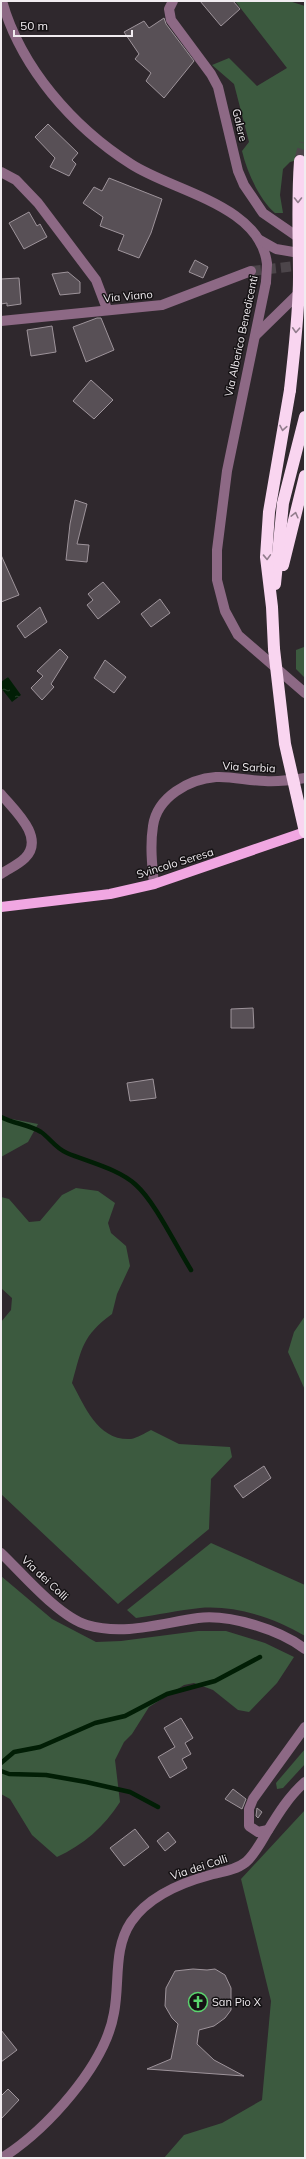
<svg xmlns="http://www.w3.org/2000/svg" width="306" height="2159" viewBox="0 0 306 2159" font-family="Mulish,sans-serif">
  <style>
    .green { fill: #3c5a3f }
    .water { fill: url(#water-ripples) }
    .lines { fill: none; stroke-linecap: round; stroke-linejoin: round }
    .stream { stroke: #011e05; stroke-width: 4.5 }
    .building { fill: #585056; stroke: #9e949b }
    .minor-tunnel { stroke: #4c454a; stroke-width: 10; stroke-dasharray: 10 5; stroke-linecap: butt }
    .highway-tunnel { stroke: #4c454a; stroke-width: 12; stroke-dasharray: 12 6; stroke-linecap: butt }
    .minor { stroke: #8d6985; stroke-width: 10 }
    .major { stroke: #f1a7e2; stroke-width: 10 }
    .highway { stroke: #f9d5f0; stroke-width: 12 }
    .minor-bridge { stroke: #8d6985; stroke-width: 10 }
    .highway-bridge { stroke: #f9d5f0; stroke-width: 12 }
    .oneway { stroke: #927d8d }
    .labels { text-anchor: middle; stroke-width: 3; stroke-linejoin: round; paint-order: stroke }
    .street-label { font-size: 11px; fill: #f1ecf0; stroke: #151214 }
    .poi-label { font-size: 11px; fill: #f1ecf0; stroke: #151214; text-anchor: start }
  </style>
  <defs>
    <pattern id="water-ripples" width="26" height="14" patternUnits="userSpaceOnUse"><rect width="26" height="14" fill="#011e05"/><path d="M2 4q2-2 4 0t4 0M15 11q2-2 4 0t4 0" fill="none" stroke="#263f2a"/></pattern>
  </defs>
  <rect width="100%" height="100%" fill="#2f282d"/>
  <g class="green">
    <path d="M235,1h54l16,5v152l-15,4 -7,7 -3,26 3,18h-8c-16,-14 -28,-41 -33,-62l7,-9 -15,-58 -22,-19 17,-7 28,28 30,-18z"/>
    <polygon points="304,647 305,648 305,678 296,669 296,650"/>
    <polygon points="1,1117 38,1124 28,1142 1,1157"/>
    <path d="M76,1188l22,3 17,12 -7,20 3,10 15,13 4,20 -13,28 -5,20c-30,22 -30,34 -40,69 13,24 26,58 59,56 6,-1 14,-6 20,-9l28,14 51,3 2,10 -21,22 -2,50 -91,75 -117,-110v-172l10,-12 1,-12 -11,-10v-91l8,2 20,23 11,-1 22,-26z"/>
    <polygon points="305,1316 305,1390 288,1352 294,1332"/>
    <path d="M211,1543l94,42v51c-30,-18 -70,-31 -105,-28 -21,2 -43,7 -64,10l-9,-8z"/>
    <path d="M1,1576l51,43 44,23 25,-1 77,-10h28l39,12 29,14 -17,26 -28,29 -11,-2 -25,-20 -19,-7 -10,2 -35,22 -17,27 -8,8 -9,18 5,42c-16,25 -37,43 -63,55l-25,-22 -22,-36 -9,-5z"/>
    <polygon points="305,1749 305,1764 283,1788 277,1789 276,1783"/>
    <polygon points="305,1810 305,2158 164,2158 184,2135 222,2123 262,2100 271,2001 241,1879"/>
  </g>
  <polygon class="water" points="8,677 21,695 12,702 1,688 1,682"/>
  <g class="lines">
    <g class="stream">
      <path d="M1,1117c13,7 27,7 40,15 9,6 14,16 26,21 21,9 52,16 69,32 19,17 40,61 55,85"/>
      <polyline points="1,1763 14,1752 40,1747 95,1723 125,1716 167,1694 215,1681 260,1657"/>
      <polyline points="1,1771 9,1774 46,1775 86,1782 130,1792 158,1807"/>
    </g>
  </g>
  <g class="building">
    <polygon points="200,1 233,1 240,9 221,26"/>
    <polygon points="164,18 166,24 194,61 164,98 146,81 151,73 135,59 139,54 124,32 144,21 149,28"/>
    <polygon points="48,124 78,153 72,160 76,164 69,176 50,167 55,158 35,137"/>
    <polygon points="109,178 162,199 151,233 139,258 118,250 124,235 100,226 103,217 83,203 94,187 102,191"/>
    <polygon points="29,212 37,226 40,224 47,237 24,249 9,223"/>
    <polygon points="195,260 208,267 203,278 189,272"/>
    <polygon points="68,272 80,282 80,293 60,295 52,274"/>
    <polygon points="19,278 21,304 7,306 7,303 1,304 1,279"/>
    <polygon points="97,318 101,318 114,350 86,362 73,327"/>
    <polygon points="52,326 56,352 31,356 27,330"/>
    <polygon points="91,380 113,400 94,419 73,401"/>
    <polygon points="75,500 87,504 77,544 89,545 87,562 66,560 70,524"/>
    <polygon points="1,555 19,595 1,602"/>
    <polygon points="103,582 120,602 98,619 87,605 93,600 88,594"/>
    <polygon points="160,599 170,613 151,627 141,614"/>
    <polygon points="40,607 47,622 25,638 17,626"/>
    <polygon points="60,649 68,657 51,684 54,687 42,700 31,688 43,676 37,671"/>
    <polygon points="105,660 126,677 114,693 94,678"/>
    <polygon points="253,1008 254,1028 231,1028 231,1009"/>
    <polygon points="153,1079 156,1098 130,1101 127,1083"/>
    <polygon points="264,1466 271,1478 243,1498 234,1486"/>
    <polygon points="181,1718 193,1738 185,1743 191,1754 182,1759 187,1768 170,1778 158,1757 175,1747 164,1728"/>
    <polygon points="233,1789 246,1799 242,1809 225,1799"/>
    <polygon points="257,1808 262,1812 258,1818 256,1816"/>
    <polygon points="135,1829 149,1847 124,1866 110,1848"/>
    <polygon points="168,1832 176,1842 165,1851 157,1841"/>
    <polygon points="193,1969 207,1970 215,1969 225,1975 231,1988 231,2010 225,2018 214,2026 199,2030 197,2044 214,2060 244,2076 147,2069 171,2059 178,2024 172,2018 165,2006 166,1988 175,1971"/>
    <polygon points="1,2030 17,2050 1,2062"/>
    <polygon points="8,2089 19,2100 1,2119 1,2096"/>
  </g>
  <g class="lines">
    <polyline class="minor-tunnel" points="251,271 305,265"/>
    <polyline class="highway-tunnel" points="300,161 305,143"/>
    <g class="minor">
      <path d="M2,1c19,67 71,126 129,163 41,27 130,41 136,100"/>
      <polyline points="173,1 169,9 171,20 211,74 218,87 238,171 244,185 263,213 305,242"/>
      <polyline points="1,172 16,180 38,203 96,280 107,309"/>
      <polyline points="260,240 276,249 305,254"/>
      <polyline points="266,282 227,471 217,550 217,580 225,611 238,635 305,693"/>
      <polyline points="1,321 162,305 251,271"/>
      <polyline points="256,335 305,287"/>
      <path d="M1,794c12,15 45,43 24,64 -7,7 -17,11 -24,16"/>
      <path d="M154,884c-2,-19 -4,-39 -1,-58 4,-29 36,-47 63,-49 16,-1 33,4 49,4 13,1 27,-1 40,-3"/>
      <path d="M1,1553c22,21 58,64 86,72 37,11 75,-2 111,-7 32,-4 82,12 107,31"/>
      <polyline points="268,1830 258,1832 249,1826 249,1809 253,1799 305,1727"/>
      <path d="M2,2158c44,-28 103,-92 112,-145 6,-31 -1,-64 17,-91 18,-26 49,-39 79,-47 12,-3 26,-5 36,-13 9,-8 15,-20 21,-30 11,-18 22,-36 38,-50"/>
    </g>
    <polyline class="major" points="1,907 110,894 154,884 305,832"/>
    <g class="highway">
      <polyline points="283,565 305,476"/>
      <polyline points="275,584 283,503 305,417"/>
      <polyline points="274,649 272,607 266,557 269,512 290,390"/>
    </g>
    <polyline class="minor-bridge" points="266,282 267,264"/>
    <g class="highway-bridge">
      <path d="M290,390c4,-38 9,-75 9,-113 0,-39 -2,-77 1,-116"/>
      <polyline points="274,649 285,744 305,832"/>
    </g>
  </g>
  <defs><path id="oneway-chevron" d="M-2-3.5L2.5 0L-2 3.5" fill="none" stroke-width="1.6" stroke-linecap="round" stroke-linejoin="round"/></defs>
  <g class="oneway">
    <use href="#oneway-chevron" transform="translate(298 200) rotate(90)"/>
    <use href="#oneway-chevron" transform="translate(296 330) rotate(93)"/>
    <use href="#oneway-chevron" transform="translate(283 428) rotate(100)"/>
    <use href="#oneway-chevron" transform="translate(295 515) rotate(-76)"/>
    <use href="#oneway-chevron" transform="translate(267 557) rotate(88)"/>
  </g>
  <defs>
    <symbol id="church-ring" viewBox="-11 -11 22 22"><circle r="9.5" fill="#151214" stroke="#5ad56e" stroke-width="1.5"/><path d="M-1.2-6h2.4v3.5h3.3v2.4h-3.3V6h-2.4V-.1h-3.3v-2.4h3.3Z" fill="#5ad56e"/></symbol>
  </defs>
  <g fill-rule="evenodd">
    <use href="#church-ring" x="187" y="1991" width="22" height="22"/>
  </g>
  <g class="labels">
    <g class="street-label">
      <text transform="translate(240 125) rotate(77)" y="4">Galere</text>
      <text transform="translate(128 296) rotate(-5)" y="4">Via Viano</text>
      <text transform="translate(241 336) rotate(-78)" y="4">Via Alberico Benedicenti</text>
      <text transform="translate(249 767) rotate(3)" y="4">Via Sarbia</text>
      <text transform="translate(175 863) rotate(-17)" y="4">Svincolo Seresa</text>
      <text transform="translate(45 1578) rotate(43)" y="4">Via dei Colli</text>
      <text transform="translate(199 1867) rotate(-18)" y="4">Via dei Colli</text>
    </g>
    <g class="poi-label">
      <text x="212" y="2006">San Pio X</text>
    </g>
  </g>
  <rect width="306" height="2159" fill="none" stroke="#f1ecf0" stroke-width="4"/>
  <path d="M14 30v6h118v-6" fill="none" stroke="#f1ecf0" stroke-width="2"/>
  <text x="20" y="30" font-size="12" fill="#f1ecf0" stroke="#151214" stroke-width="3" paint-order="stroke">50 m</text>
</svg>
